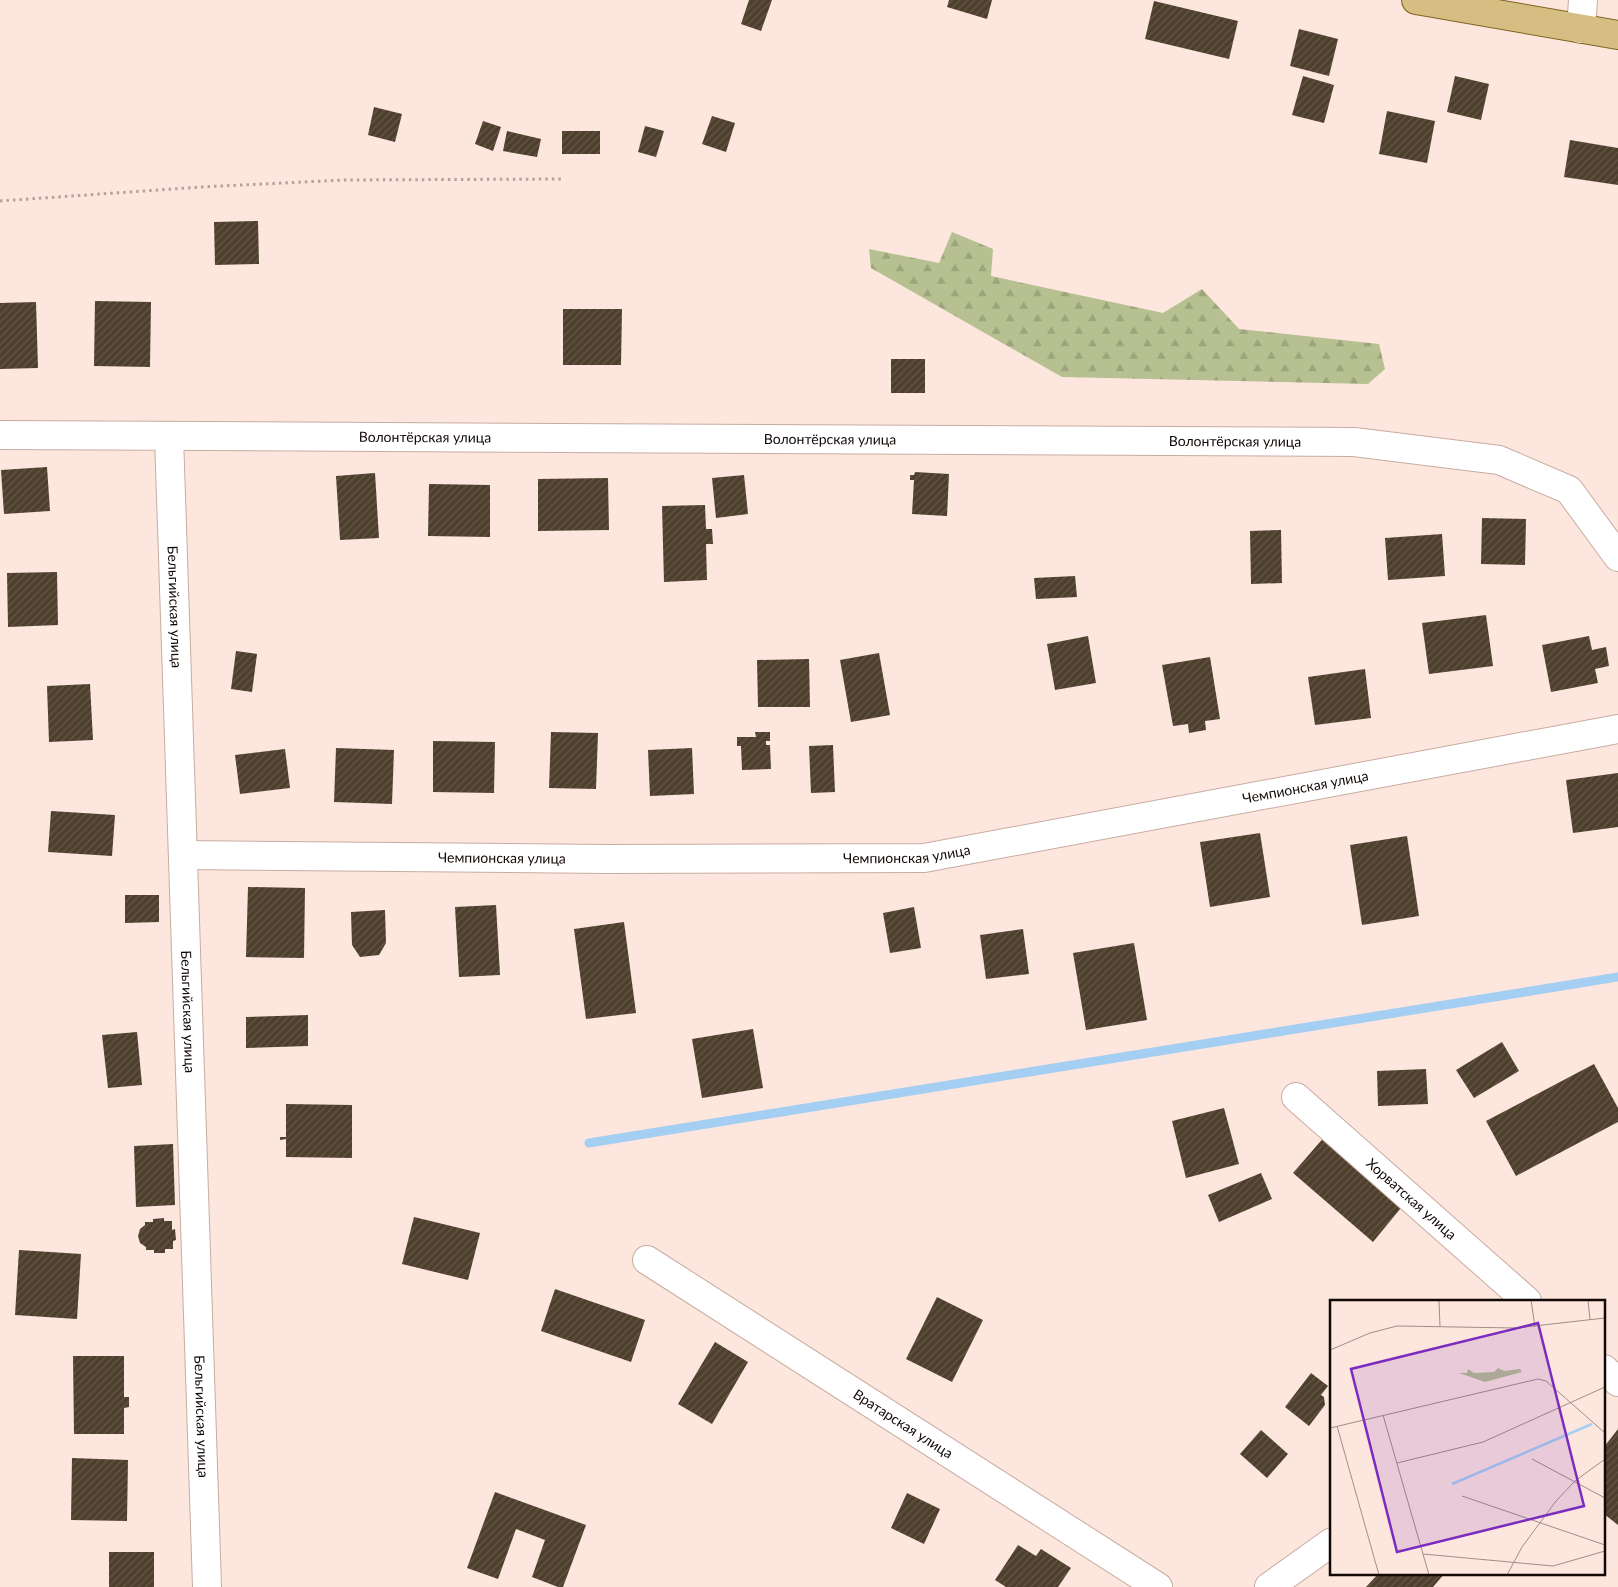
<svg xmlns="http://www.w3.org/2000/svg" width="1618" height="1587" viewBox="0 0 1618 1587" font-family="Lato,sans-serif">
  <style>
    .forest { fill: url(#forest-firs) }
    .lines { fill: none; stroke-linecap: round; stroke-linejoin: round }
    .stream { stroke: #a5cff2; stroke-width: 9 }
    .building { fill: url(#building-hatch) }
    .minor-casing { stroke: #c8aca2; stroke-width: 30 }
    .major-casing { stroke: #806321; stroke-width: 30 }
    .path { stroke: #b5a29b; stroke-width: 3; stroke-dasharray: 2.5 4; stroke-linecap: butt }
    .minor { stroke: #fff; stroke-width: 28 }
    .major { stroke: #d6be82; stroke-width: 28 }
    .labels { text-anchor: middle; stroke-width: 5; stroke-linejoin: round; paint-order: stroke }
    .street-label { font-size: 14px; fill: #120906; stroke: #fdf7f5 }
    .inset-river { fill: none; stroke: #a5cff2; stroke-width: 2.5 }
    .inset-road { fill: none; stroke: #9f8e87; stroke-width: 1 }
    .view { fill: #7b2cbf; fill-opacity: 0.15; stroke: #7b2cbf; stroke-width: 2.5 }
    .inset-edge { fill: none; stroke: #120906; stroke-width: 2.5 }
  </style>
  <defs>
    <pattern id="forest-firs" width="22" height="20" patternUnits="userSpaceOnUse" patternTransform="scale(1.25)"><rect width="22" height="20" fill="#b6c090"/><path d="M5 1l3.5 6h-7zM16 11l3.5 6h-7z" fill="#9ba47b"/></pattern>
    <pattern id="building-hatch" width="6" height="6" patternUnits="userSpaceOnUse" patternTransform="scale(1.25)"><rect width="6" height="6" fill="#4e3f2d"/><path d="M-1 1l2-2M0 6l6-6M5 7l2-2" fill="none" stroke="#635748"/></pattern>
  </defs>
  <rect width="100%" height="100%" fill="#fde6dd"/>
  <polygon class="forest" points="952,232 993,249 991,276 1163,313 1202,289 1239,329 1379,344 1385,369 1368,384 1062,377 871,268 869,249 939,263"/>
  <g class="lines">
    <polyline class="stream" points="589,1143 1618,977"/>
  </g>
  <g class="building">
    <polygon points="749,0 772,0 761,31 741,24"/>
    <polygon points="949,0 992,0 987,19 947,7"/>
    <polygon points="1154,1 1238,21 1229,59 1145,39"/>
    <polygon points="1299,29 1338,39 1329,76 1290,66"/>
    <polygon points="1303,76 1334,85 1324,123 1292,115"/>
    <polygon points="1455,76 1489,84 1481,120 1447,112"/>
    <polygon points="374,107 402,114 395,142 368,135"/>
    <polygon points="1387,111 1435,121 1427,163 1379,154"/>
    <polygon points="712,116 735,123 726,152 702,144"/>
    <polygon points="483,121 501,127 493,151 475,144"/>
    <polygon points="645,126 664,131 656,157 638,152"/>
    <polygon points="507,131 541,139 537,157 503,151"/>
    <rect x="562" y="131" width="38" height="23"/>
    <polygon points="1570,140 1618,148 1618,185 1564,177"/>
    <polygon points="258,221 259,264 215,265 214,222"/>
    <polygon points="95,301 151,302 150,367 94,366"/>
    <polygon points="36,302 38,368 0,369 0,303"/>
    <polygon points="563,309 622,309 621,365 563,365"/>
    <rect x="891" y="359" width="34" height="34"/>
    <polygon points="47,467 50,511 4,514 1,470"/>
    <polygon points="915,472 949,474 947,516 912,514 914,480 910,480 910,475 914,475"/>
    <polygon points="375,473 379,538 340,540 336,476"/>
    <polygon points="744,475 748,514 716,518 712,478"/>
    <polygon points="608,478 609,530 538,531 538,479"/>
    <polygon points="429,484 490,485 490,537 428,536"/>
    <polygon points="705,505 706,529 712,529 713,544 706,544 707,580 664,582 662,506"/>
    <polygon points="1482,518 1526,519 1525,565 1481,564"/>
    <polygon points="1281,530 1282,583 1251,584 1250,531"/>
    <polygon points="1442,534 1445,576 1388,580 1385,538"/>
    <polygon points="57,572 58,625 8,627 7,573"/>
    <polygon points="1075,576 1077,597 1036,599 1034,578"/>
    <polygon points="1486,615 1493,666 1429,674 1422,623"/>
    <polygon points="1088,636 1096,683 1055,690 1047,644"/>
    <polygon points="1589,636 1592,650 1606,647 1609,666 1595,669 1598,683 1551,692 1542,645"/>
    <polygon points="236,651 257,654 252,692 231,689"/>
    <polygon points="879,653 890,715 851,722 840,660"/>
    <polygon points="1210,657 1220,719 1205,721 1206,730 1189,733 1188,724 1173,726 1162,665"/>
    <polygon points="809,659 810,707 758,707 757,660"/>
    <polygon points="1365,669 1371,718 1315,725 1308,677"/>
    <polygon points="90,684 93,740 49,742 47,686"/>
    <polygon points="551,732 598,733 596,789 549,788"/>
    <polygon points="755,732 770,732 770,741 766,741 766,745 770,745 771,769 742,770 741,746 737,746 737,737 756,737"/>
    <polygon points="433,741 495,742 494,793 433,792"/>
    <polygon points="833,745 835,792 811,793 809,746"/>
    <polygon points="336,748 394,750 392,804 334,802"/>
    <polygon points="692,748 694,794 650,796 648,750"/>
    <polygon points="285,749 290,788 240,794 235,755"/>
    <polygon points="1618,773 1618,827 1573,833 1566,780"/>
    <polygon points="51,811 115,815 112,856 48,852"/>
    <polygon points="1260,833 1270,897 1210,907 1200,842"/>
    <polygon points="1407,836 1419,916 1362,925 1350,845"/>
    <polygon points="248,887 305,888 304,958 246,957"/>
    <polygon points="125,895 159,895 159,922 125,923"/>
    <polygon points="496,905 500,975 459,977 455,907"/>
    <polygon points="914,907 921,948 890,953 883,913"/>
    <polygon points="385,910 386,943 379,955 360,957 352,945 351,912"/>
    <polygon points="624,922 636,1013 586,1019 574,929"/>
    <polygon points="1023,929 1029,974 986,979 980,935"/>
    <polygon points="1134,943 1147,1020 1086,1030 1073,953"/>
    <polygon points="308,1015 308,1046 246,1048 246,1017"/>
    <polygon points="753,1029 763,1088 702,1098 692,1039"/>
    <polygon points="137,1032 142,1085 108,1088 102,1035"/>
    <polygon points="1502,1042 1519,1071 1474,1098 1456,1070"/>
    <polygon points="1594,1064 1618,1108 1618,1122 1516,1176 1486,1121"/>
    <polygon points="1426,1069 1428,1104 1378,1106 1377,1071"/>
    <polygon points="286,1104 352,1105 352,1158 286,1157 286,1139 280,1140 280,1137 286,1137"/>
    <polygon points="1224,1108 1239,1164 1186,1178 1172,1121"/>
    <polygon points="1326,1135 1405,1203 1373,1242 1293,1173"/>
    <polygon points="173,1144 175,1205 136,1207 134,1146"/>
    <polygon points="1261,1173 1272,1199 1219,1222 1208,1195"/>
    <polygon points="414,1217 480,1233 468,1280 402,1264"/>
    <polygon points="164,1218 164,1221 172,1221 172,1230 175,1229 176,1240 173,1241 173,1249 165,1249 165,1253 154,1253 154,1250 146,1250 146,1247 140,1243 138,1236 140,1229 145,1225 145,1222 153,1222 153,1219"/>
    <polygon points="19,1250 81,1254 77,1319 15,1315"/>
    <polygon points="555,1289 645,1320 631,1362 541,1331"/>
    <polygon points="937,1297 983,1320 952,1382 906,1359"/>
    <polygon points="715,1342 748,1362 712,1424 678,1404"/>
    <polygon points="73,1356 124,1356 124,1397 129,1397 129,1407 124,1408 124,1434 74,1434"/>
    <polygon points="1311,1373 1328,1386 1321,1395 1324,1397 1325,1405 1309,1426 1285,1407"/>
    <polygon points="1618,1429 1618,1525 1604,1514 1604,1447"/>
    <polygon points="1261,1430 1288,1454 1267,1478 1240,1454"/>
    <polygon points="72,1458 128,1460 127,1521 71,1520"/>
    <polygon points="495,1492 586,1525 563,1587 558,1587 532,1577 545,1540 516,1529 498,1579 467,1568"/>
    <polygon points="907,1493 940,1509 924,1544 891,1528"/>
    <polygon points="1018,1545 1036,1556 1041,1549 1071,1568 1058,1587 1006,1587 995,1580"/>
    <rect x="109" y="1552" width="45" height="35"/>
    <polygon points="1379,1573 1445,1573 1433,1587 1366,1587"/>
  </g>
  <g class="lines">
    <defs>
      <g id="minor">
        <polyline points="1581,29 1583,0"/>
        <path id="s1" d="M0,435l1354,7 145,18 70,30 49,67"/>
        <path id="s2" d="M169,436l38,1151"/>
        <path id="s3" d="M183,855l424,4 317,-1 694,-129"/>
        <path id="s4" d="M1296,1097l231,204"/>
        <path id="s5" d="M647,1260l511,327"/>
        <polyline points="1604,1369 1618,1382"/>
        <polyline points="1269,1587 1332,1542"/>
      </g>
      <polyline id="major" points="1416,0 1618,35"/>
    </defs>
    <use href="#minor" class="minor-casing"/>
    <use href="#major" class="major-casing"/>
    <polyline class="path" points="0,201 201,187 344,180 563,179"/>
    <use href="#minor" class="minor"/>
    <use href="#major" class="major"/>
  </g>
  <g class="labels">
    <g class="street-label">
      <text dy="5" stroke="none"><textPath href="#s1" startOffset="425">Волонтёрская улица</textPath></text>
      <text dy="5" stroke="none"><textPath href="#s1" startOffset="830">Волонтёрская улица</textPath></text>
      <text dy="5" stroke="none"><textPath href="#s1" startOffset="1235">Волонтёрская улица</textPath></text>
      <text dy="5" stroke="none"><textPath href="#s2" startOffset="171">Бельгийская улица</textPath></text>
      <text dy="5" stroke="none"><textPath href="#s3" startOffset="1129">Чемпионская улица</textPath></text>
      <text dy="5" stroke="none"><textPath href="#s3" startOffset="724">Чемпионская улица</textPath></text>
      <text dy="5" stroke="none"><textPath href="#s3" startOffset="319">Чемпионская улица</textPath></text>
      <text dy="5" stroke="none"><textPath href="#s2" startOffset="576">Бельгийская улица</textPath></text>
      <text dy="5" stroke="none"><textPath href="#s4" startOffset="154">Хорватская улица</textPath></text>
      <text dy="5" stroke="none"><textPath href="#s2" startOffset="981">Бельгийская улица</textPath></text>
      <text dy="5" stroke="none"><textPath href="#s5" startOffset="304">Вратарская улица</textPath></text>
    </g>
  </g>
  <g transform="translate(1330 1300)">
    <rect width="275" height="275" fill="#fde6dd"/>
    <path d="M168,68l6,3 16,-2 2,3 -37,10 -26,-9h8l1,-4 6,4 20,-1z" fill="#b6c090"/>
    <path class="inset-river" d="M122,184l140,-60"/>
    <path class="inset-road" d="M109,0l1,27M201,0l4,27M258,0l2,20M0,50l40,-17 27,-7 119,2 89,-10M53,115l46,160M7,126l42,149M0,128l208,-49 8,2 59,52M202,159l73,39M67,163l86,-21 122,-55M132,196l143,49M93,254l130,12 52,-15M177,275l15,-28 34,-46 19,-20 30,-22"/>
    <path class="view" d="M208,23l46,183 -187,46 -46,-183z"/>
    <rect width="275" height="275" class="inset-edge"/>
  </g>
</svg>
